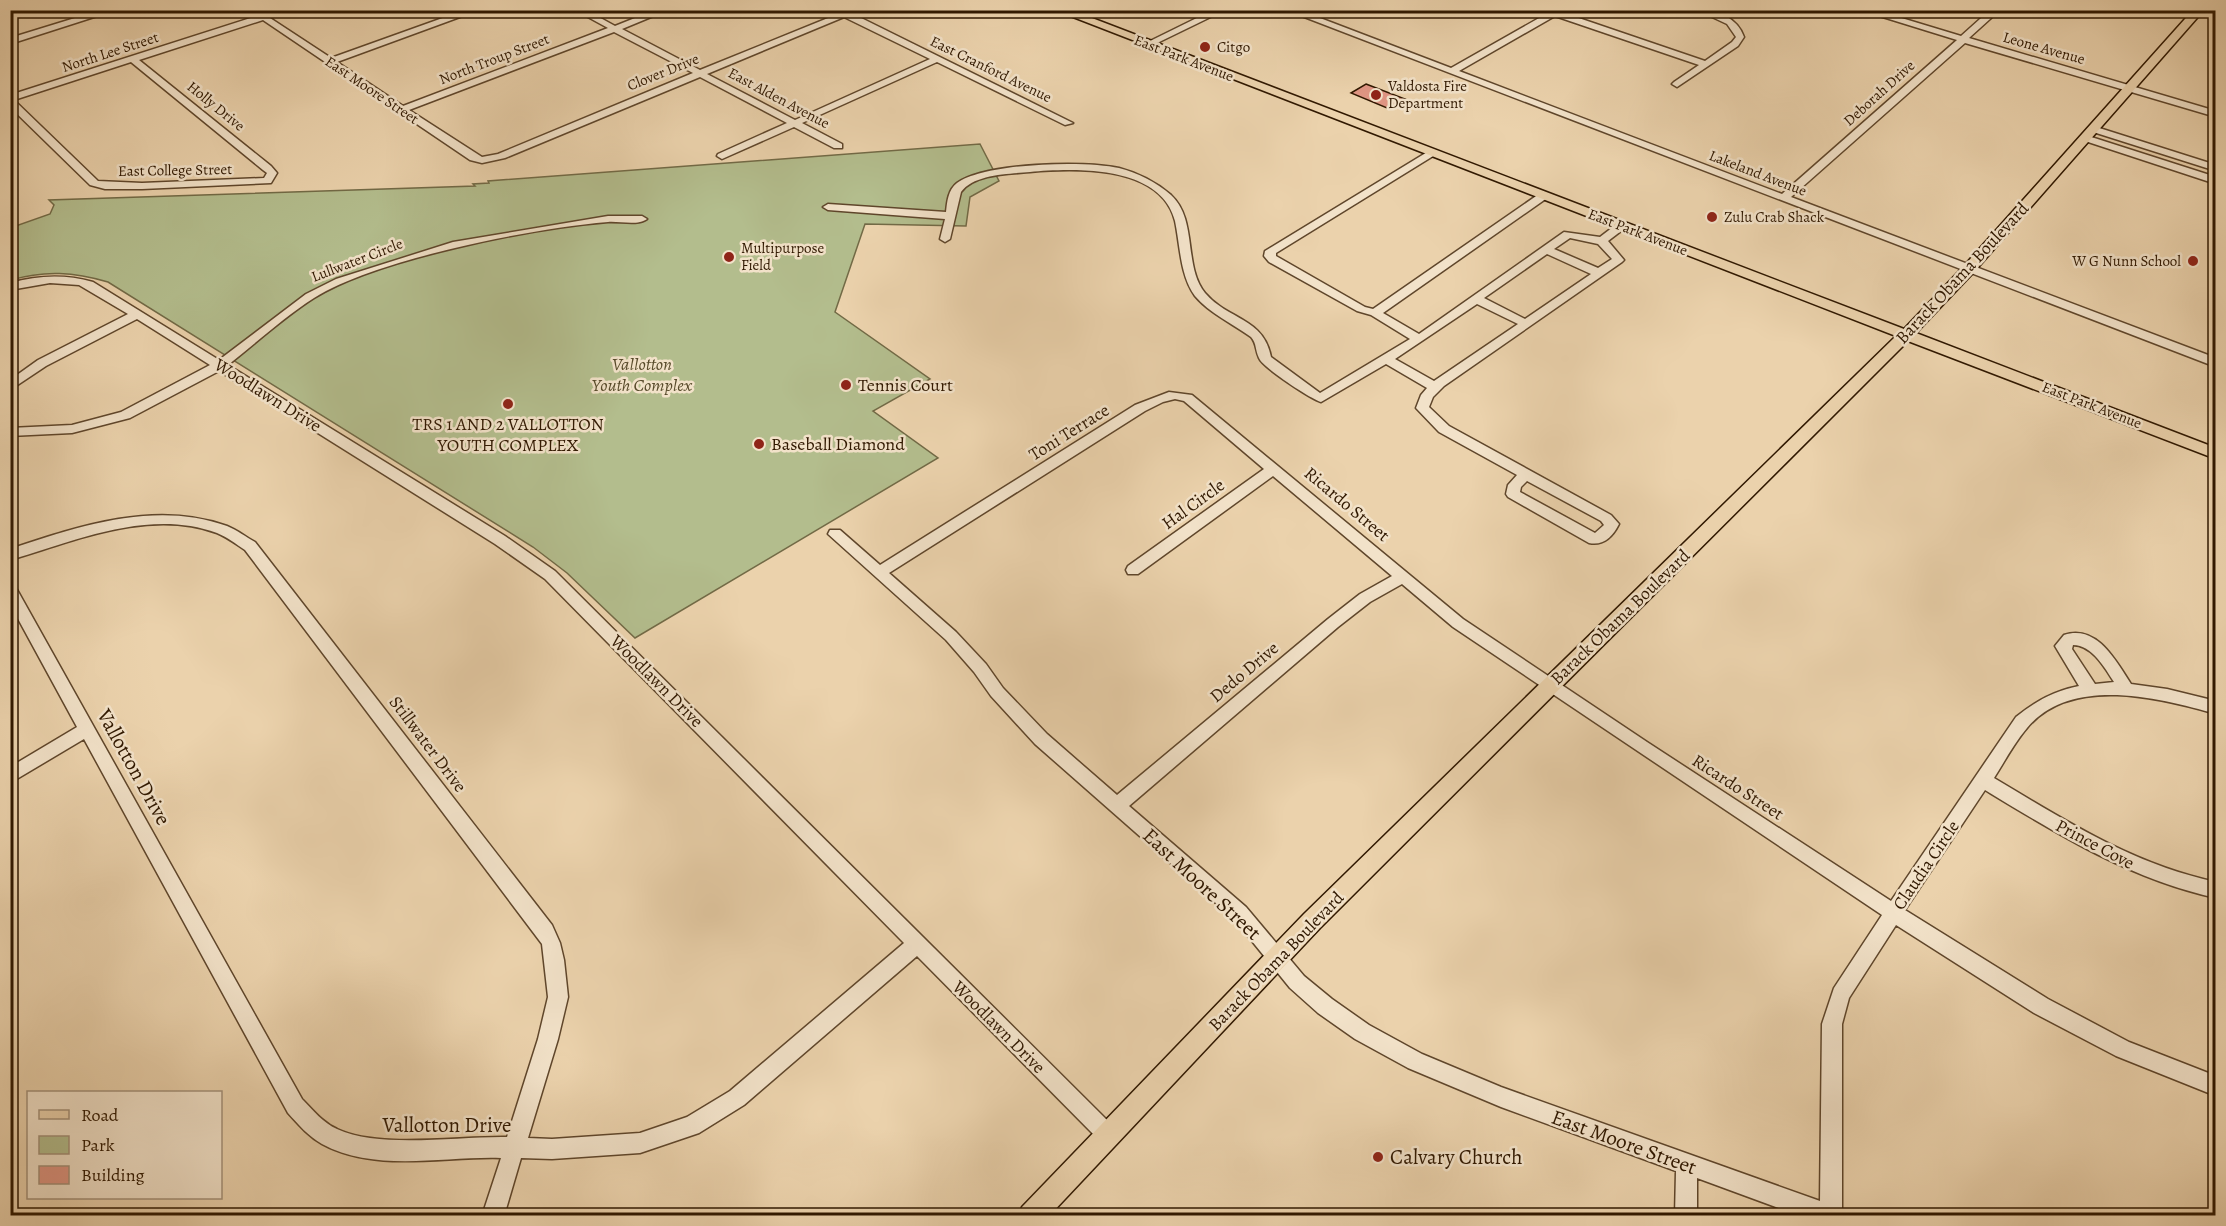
<svg xmlns="http://www.w3.org/2000/svg" width="2226" height="1226" viewBox="0 0 2226 1226" font-family="Alegreya,serif">
  <style>
    .green { fill: #b3bd8d; stroke: #726a46; stroke-width: 1.5 }
    .building { fill: #df9583; stroke: #301800; stroke-width: 1.5 }
    .lines { fill: none; stroke-linecap: round; stroke-linejoin: round }
    .minor-casing { stroke: #5f462b; stroke-width: 3 }
    .major-casing { stroke: #301800; stroke-width: 3 }
    .minor { fill: #f2e2c9; fill-rule: evenodd }
    .major { fill: #ebd2ac; fill-rule: evenodd }
    .poi-dot { fill: #8f2418; stroke: #f2e2c9; stroke-width: 2 }
    .labels { text-anchor: middle; stroke-width: 5; stroke-linejoin: round; paint-order: stroke }
    .far-poi-label { font-size: 15px; fill: #301800; stroke: #f2e2c9; text-anchor: start }
    .far-street-label { font-size: 15px; fill: #301800; stroke: #f2e2c9 }
    .street-label { font-size: 18px; fill: #301800; stroke: #f2e2c9 }
    .park-label { font-size: 18px; font-style: italic; fill: #574a2a; stroke: #f2e2c9 }
    .poi-label { font-size: 18px; fill: #301800; stroke: #f2e2c9; text-anchor: start }
    .near-street-label { font-size: 21px; fill: #301800; stroke: #f2e2c9 }
    .near-poi-label { font-size: 21px; fill: #301800; stroke: #f2e2c9; text-anchor: start }
  </style>
  <rect width="100%" height="100%" fill="#ebd2ac"/>
  <filter id="stains"><feTurbulence type="fractalNoise" baseFrequency=".00333" numOctaves="4"/><feColorMatrix values="0 0 0 0 .2 0 0 0 0 .09 0 0 0 0 .02 0 0 0 .5 -.17"/></filter>
  <radialGradient id="worn" r=".72"><stop offset=".6" stop-color="#630" stop-opacity="0"/><stop offset="1" stop-color="#630" stop-opacity=".3"/></radialGradient>
  <path class="green" d="M980,144l19,37 -29,16 -4,29 -101,-2 -30,88 95,67 -57,32 65,47 -303,180 -68,-65 -34,-26 -425,-265c-34,-10 -63,-12 -97,-2l-1,-52 40,-14 4,-9 -5,-5 426,-14 -2,-2 16,-1 -1,-2z"/>
  <polygon class="building" points="1366,84 1405,99 1387,108 1351,93"/>
  <g class="lines">
    <defs>
      <g id="minor">
        <polygon points="101,10 116,10 10,44 10,38"/>
        <path d="M249,10h10l6,4 11,-4h14l-20,8 61,40 134,-48h14l-142,52 66,44 205,-78 -33,-18h11l29,16 40,-16h13l-46,19 78,41 138,-56 -5,-4h12l228,113 -8,2 -128,-63 -135,61 40,21v4h-8l-40,-21 -72,32 -5,-3 1,-2 69,-31 -87,-46 -195,81 -23,5 -12,-3 -207,-140 -124,40 132,106 6,7 -6,10 -129,6h-37l-15,-4 -80,-78v-12l247,-79zM844,17l86,42 -135,61 -88,-46zM614,32l79,41 -195,81 -16,3 -73,-47zM131,62l132,108 4,3 -3,5 -122,5 -44,-2 -84,-81z"/>
        <polygon points="1213,10 1225,10 1151,46 1144,44"/>
        <path d="M1286,10h13l152,58 97,-55 -6,-3h20l-1,2 144,49 27,-19 4,-5 -9,-13 -30,-14c20,0 40,7 47,27l-6,9 -61,41 -5,-3 2,-2 25,-17 -144,-49 -96,55 323,123 175,-154 -97,-30h15l86,26 29,-26h10l-31,28 247,73v6l-251,-74 -174,154 425,161v9z"/>
        <polygon points="2093,126 2216,165 2216,171 2090,131 2090,127"/>
        <polygon points="2085,135 2216,177 2216,184 2082,140 2080,138"/>
        <path d="M1429,151l9,2 -162,100v3l89,51 8,2 166,-115h8v4l-164,115 36,21 145,-102 36,5 17,-13h8v4l-17,13 16,19 -2,2 -178,124 -11,11 -4,10 20,19 162,89 8,9c-6,12 -15,22 -30,19l-81,-46 -2,-3 2,-9 9,-10 -78,-43 -23,-24 5,-13 6,-7 -41,-24 -65,38c-10,-3 -59,-35 -62,-44 -4,-8 -2,-14 -8,-21 -18,-13 -42,-24 -56,-41 -15,-20 -15,-52 -20,-75 -14,-56 -101,-53 -145,-49 -21,2 -56,2 -69,20l-11,47 -5,3 -5,-3 5,-20 -117,-9 -5,-3 5,-3 118,8c1,-10 2,-22 11,-29 28,-20 128,-23 162,-15 19,5 37,14 52,27 27,25 12,71 34,98 23,27 59,25 66,64l49,36 90,-54 -39,-24 -14,-4 -88,-49 -5,-6 1,-5zM1570,238l28,6 14,15 -14,9 -44,-19zM1547,254l44,20 -66,45 -41,-21zM1477,304l41,20 -84,57 -39,-22zM1527,481l74,40 3,4 -9,8 -75,-41 1,-5z"/>
        <path d="M608,216h34l5,3c-9,7 -28,2 -39,3 -47,4 -107,15 -153,26 -42,10 -104,27 -141,50 -30,19 -58,45 -86,67l277,171 50,35 560,557 3,7 -3,7 -7,3 -7,-3 -184,-186 -173,149 -45,28 -59,20 -88,6 -31,-1 -17,58h-22l19,-58c-57,-2 -126,15 -179,-14 -14,-8 -24,-20 -34,-31l-204,-374 -74,44v-16l67,-40 -67,-123v-19l5,1 287,513c11,11 21,24 35,30 43,20 121,7 170,8l31,-98 10,-42 -6,-53 -297,-394c-9,-6 -18,-13 -28,-17 -68,-25 -142,8 -207,27v-11c69,-23 146,-49 217,-23 10,4 19,11 28,16l297,383 8,18 4,17 4,37 -10,42 -30,99 24,1 88,-6 47,-16 43,-26 174,-148 -359,-364 -50,-35 -276,-173 -89,47 -58,15 -62,3v-8l62,-3 49,-13 89,-47 -73,-46 -91,47 -36,24v-10l28,-20 90,-46 -49,-29 -29,-2 -40,7v-7c29,-8 55,-9 83,-1l126,78 87,-66 30,-15 117,-37z"/>
        <path d="M1169,392l23,3 271,224 184,123 244,159 125,-184c20,-16 38,-26 63,-31l-24,-40 9,-11c33,-11 52,26 67,49l36,5 49,12v13c-56,-16 -145,-39 -189,14 -13,15 -22,33 -33,50 72,43 138,86 222,104v16c-86,-19 -157,-63 -231,-108l-80,120 143,89 81,43 87,34v20l-100,-40 -82,-43 -138,-88 -47,73 -7,26v192h-42l-103,-38v38h-22l1,-45 -175,-64 -93,-39 -53,-29 -37,-26 -28,-25 -56,-69 -199,-175 -44,-48 -17,-24 -28,-32 -118,-106 2,-4h10l40,35 255,-160zM1175,399l9,2 80,68 -136,97 -2,4 2,4h10l135,-98 119,100 -32,18 -32,25 -211,176 -70,-61 -44,-46 -17,-24 -30,-32 -67,-59 256,-162 18,-9zM1402,584l51,43 429,288 -48,73 -12,36 -2,177 -319,-114 -79,-33 -53,-29 -37,-26 -28,-23 -58,-69 -117,-101 209,-179 32,-25zM2073,645c19,0 32,23 41,37l-19,2 -23,-35z"/>
      </g>
      <polygon id="major" points="1055,10 1071,10 1904,329 1963,267 2193,10 2204,10 1973,273 1916,333 2216,448 2216,459 1908,341 1320,928 1049,1216 1018,1216 1022,1207 1304,914 1896,336"/>
    </defs>
    <use href="#minor" class="minor-casing"/>
    <use href="#major" class="major-casing"/>
    <use href="#minor" class="minor"/>
    <use href="#major" class="major"/>
  </g>
  <g class="poi-dot">
    <circle cx="1205" cy="47" r="6"/>
    <circle cx="1376" cy="95" r="6"/>
    <circle cx="1712" cy="217" r="6"/>
    <circle cx="729" cy="257" r="6"/>
    <circle cx="2193" cy="261" r="6"/>
    <circle cx="846" cy="385" r="6"/>
    <circle cx="508" cy="404" r="6"/>
    <circle cx="759" cy="444" r="6"/>
    <circle cx="1378" cy="1157" r="6"/>
  </g>
  <g class="labels">
    <g class="far-poi-label">
      <text x="1217" y="52">Citgo</text>
      <text x="1388" y="91">Valdosta Fire<tspan x="1388" dy="17">Department</tspan></text>
      <text x="1724" y="222">Zulu Crab Shack</text>
      <text x="741" y="253">Multipurpose<tspan x="741" dy="17">Field</tspan></text>
      <text x="2181" y="266" text-anchor="end">W G Nunn School</text>
    </g>
    <g class="far-street-label">
      <text transform="translate(2044 48) rotate(16)" y="5">Leone Avenue</text>
      <text transform="translate(110 52) rotate(-18)" y="5">North Lee Street</text>
      <text transform="translate(1184 58) rotate(21)" y="5">East Park Avenue</text>
      <text transform="translate(494 59) rotate(-21)" y="5">North Troup Street</text>
      <text transform="translate(991 69) rotate(26)" y="5">East Cranford Avenue</text>
      <text transform="translate(663 72) rotate(-22)" y="5">Clover Drive</text>
      <text transform="translate(372 90) rotate(34)" y="5">East Moore Street</text>
      <text transform="translate(1879 93) rotate(-42)" y="5">Deborah Drive</text>
      <text transform="translate(779 98) rotate(28)" y="5">East Alden Avenue</text>
      <text transform="translate(216 106) rotate(39)" y="5">Holly Drive</text>
      <text transform="translate(175 170) rotate(-1)" y="5">East College Street</text>
      <text transform="translate(1758 173) rotate(21)" y="5">Lakeland Avenue</text>
      <text transform="translate(1638 232) rotate(21)" y="5">East Park Avenue</text>
      <text transform="translate(357 260) rotate(-21)" y="5">Lullwater Circle</text>
      <text transform="translate(2092 405) rotate(21)" y="5">East Park Avenue</text>
    </g>
    <g class="street-label">
      <text transform="translate(1962 273) rotate(-47)" y="6">Barack Obama Boulevard</text>
      <text transform="translate(268 395) rotate(32)" y="6">Woodlawn Drive</text>
      <text transform="translate(1069 432) rotate(-32)" y="6">Toni Terrace</text>
      <text transform="translate(1193 504) rotate(-36)" y="6">Hal Circle</text>
      <text transform="translate(1347 504) rotate(40)" y="6">Ricardo Street</text>
      <text transform="translate(1620 617) rotate(-44)" y="6">Barack Obama Boulevard</text>
      <text transform="translate(1244 672) rotate(-40)" y="6">Dedo Drive</text>
      <text transform="translate(657 681) rotate(45)" y="6">Woodlawn Drive</text>
      <text transform="translate(428 744) rotate(53)" y="6">Stillwater Drive</text>
      <text transform="translate(1738 787) rotate(33)" y="6">Ricardo Street</text>
      <text transform="translate(2095 844) rotate(28)" y="6">Prince Cove</text>
      <text transform="translate(1926 865) rotate(-56)" y="6">Claudia Circle</text>
      <text transform="translate(1276 961) rotate(-46)" y="6">Barack Obama Boulevard</text>
      <text transform="translate(999 1027) rotate(45)" y="6">Woodlawn Drive</text>
    </g>
    <g class="park-label">
      <text x="642" y="370">Vallotton<tspan x="642" dy="21">Youth Complex</tspan></text>
    </g>
    <g class="poi-label">
      <text x="858" y="391">Tennis Court</text>
      <text x="508" y="430" text-anchor="middle">TRS 1 AND 2 VALLOTTON<tspan x="508" dy="21">YOUTH COMPLEX</tspan></text>
      <text x="771" y="450">Baseball Diamond</text>
    </g>
    <g class="near-street-label">
      <text transform="translate(134 767) rotate(61)" y="7">Vallotton Drive</text>
      <text transform="translate(1202 884) rotate(43)" y="7">East Moore Street</text>
      <text x="447" y="1132">Vallotton Drive</text>
      <text transform="translate(1624 1142) rotate(20)" y="7">East Moore Street</text>
    </g>
    <g class="near-poi-label">
      <text x="1390" y="1164">Calvary Church</text>
    </g>
  </g>
  <rect width="2226" height="1226" fill="none" stroke="#ebd2ac" stroke-width="36"/>
  <rect x="12" y="12" width="2202" height="1202" fill="none" stroke="#301800" stroke-width="3"/>
  <rect x="18" y="18" width="2190" height="1190" fill="none" stroke="#301800" stroke-width="1.5"/>
  <rect x="27" y="1091" width="195" height="108" fill="#f2e2c9" stroke="#a49179" stroke-width="1.5"/>
  <rect x="39" y="1110" width="30" height="9" fill="#ebd2ac" stroke="#a49179" stroke-width="1.5"/>
  <text x="81" y="1121" font-size="18" fill="#301800">Road</text>
  <rect x="39" y="1136" width="30" height="18" fill="#b3bd8d" stroke="#a49179" stroke-width="1.5"/>
  <text x="81" y="1151" font-size="18" fill="#301800">Park</text>
  <rect x="39" y="1166" width="30" height="18" fill="#df9583" stroke="#a49179" stroke-width="1.5"/>
  <text x="81" y="1181" font-size="18" fill="#301800">Building</text>
  <rect width="100%" height="100%" filter="url(#stains)"/>
  <rect width="100%" height="100%" fill="url(#worn)"/>
</svg>
